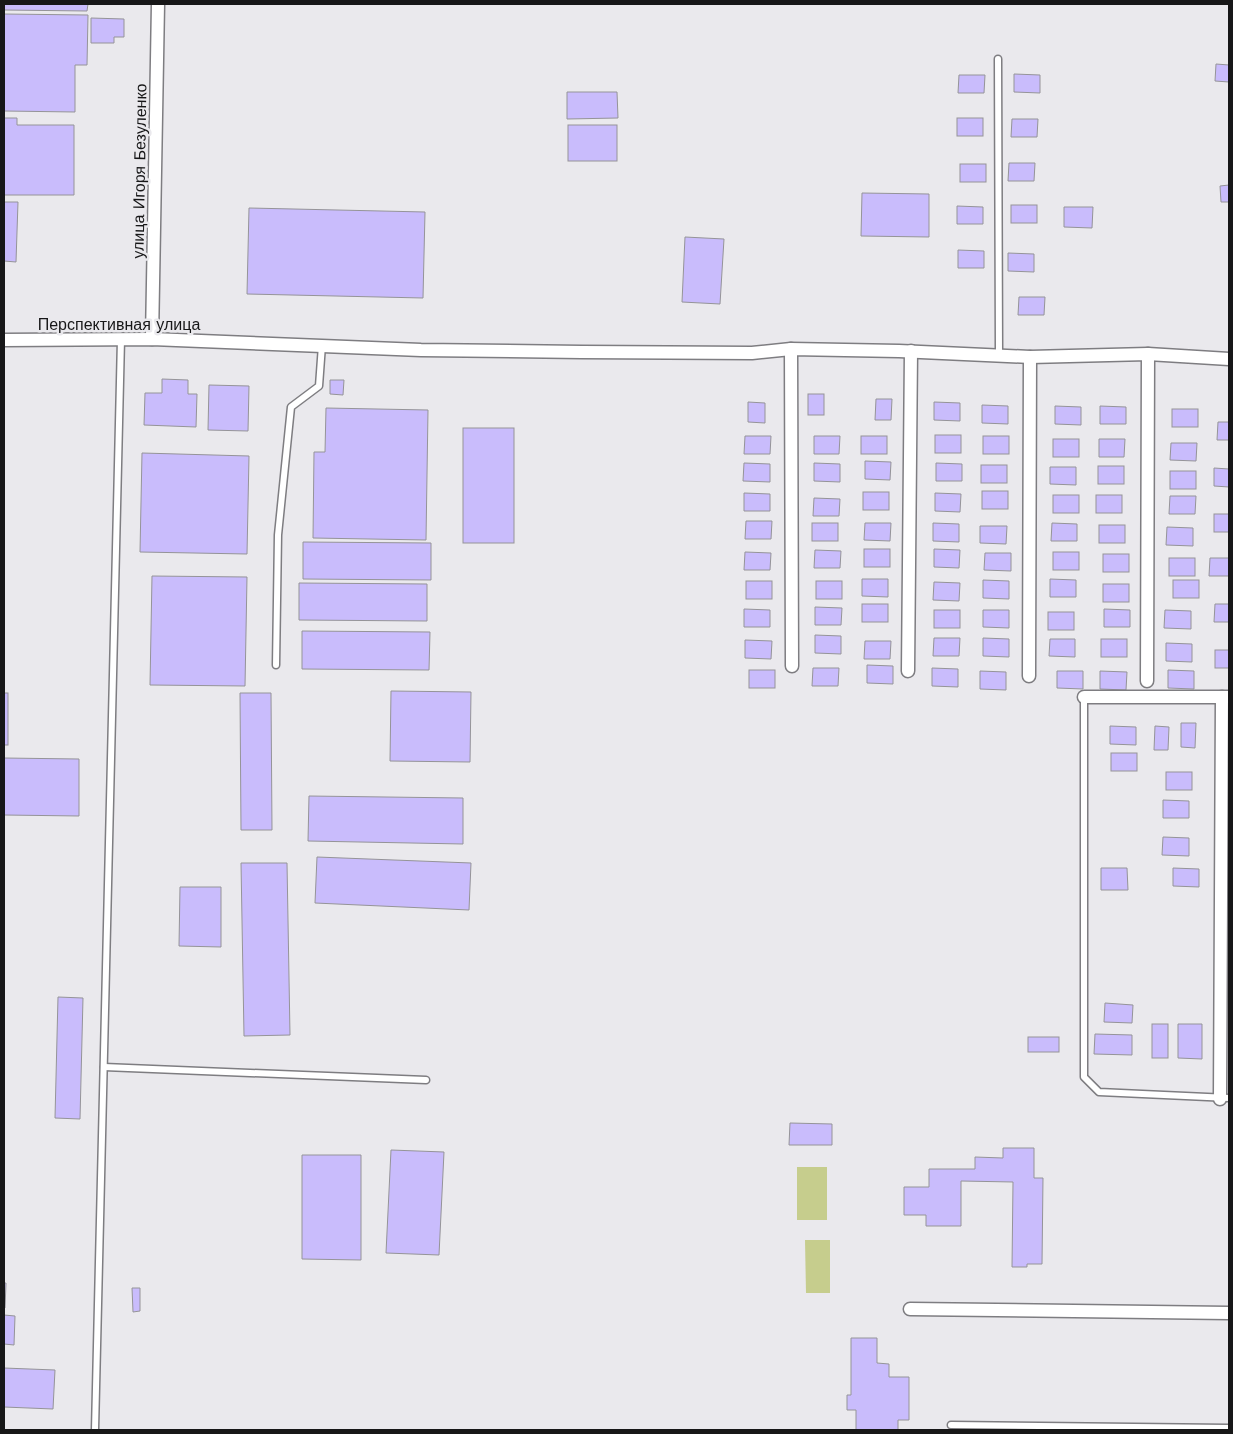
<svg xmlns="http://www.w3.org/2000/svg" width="1233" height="1434" viewBox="0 0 1233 1434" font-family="'Work Sans',sans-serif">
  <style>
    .green { fill: #c6cd8d }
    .building { fill: #c9bcfc; stroke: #959498 }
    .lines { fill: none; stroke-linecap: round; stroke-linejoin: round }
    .lane-casing { stroke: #7e7d81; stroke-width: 9 }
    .street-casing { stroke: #7e7d81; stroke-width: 15 }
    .lane { stroke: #fff; stroke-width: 6 }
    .street { stroke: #fff; stroke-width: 12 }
    .labels { text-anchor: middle; stroke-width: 5; stroke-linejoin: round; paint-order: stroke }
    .street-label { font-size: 16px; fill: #171718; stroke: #eae9ed }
  </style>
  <rect width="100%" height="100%" fill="#eae9ed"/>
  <g class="green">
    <rect x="797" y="1167" width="30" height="53"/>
    <polygon points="805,1240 830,1240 830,1293 806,1293"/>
  </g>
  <g class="building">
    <polygon points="4,4 88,4 87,11 4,10"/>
    <polygon points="4,14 88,15 87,65 75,65 75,112 4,111"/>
    <polygon points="91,18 124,19 124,37 114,37 114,43 91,43"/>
    <polygon points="1216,64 1229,65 1229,82 1215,81"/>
    <polygon points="1014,74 1040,75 1040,93 1014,92"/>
    <polygon points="959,75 985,75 984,93 958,93"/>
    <polygon points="567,92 617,92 618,118 567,119"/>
    <polygon points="4,118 17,118 17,125 74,125 74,195 4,195"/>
    <rect x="957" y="118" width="26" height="18"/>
    <polygon points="1012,119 1038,119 1037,137 1011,137"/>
    <rect x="568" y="125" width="49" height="36"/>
    <polygon points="1009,163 1035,163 1034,181 1008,181"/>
    <rect x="960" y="164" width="26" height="18"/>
    <polygon points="1229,185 1229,202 1221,202 1220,186"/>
    <polygon points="862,193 929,194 929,237 861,236"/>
    <polygon points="4,202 18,202 16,262 4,261"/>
    <rect x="1011" y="205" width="26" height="18"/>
    <polygon points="957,206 983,207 983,224 957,224"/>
    <polygon points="1064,207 1093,207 1092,228 1064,227"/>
    <polygon points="249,208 425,212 423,298 247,294"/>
    <polygon points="685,237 724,239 720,304 682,302"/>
    <polygon points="958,250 984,251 984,268 958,268"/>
    <polygon points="1008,253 1034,254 1034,272 1008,271"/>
    <polygon points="1019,297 1045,297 1044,315 1018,315"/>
    <polygon points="162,379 188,380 188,394 197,394 196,427 144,425 145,393 162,393"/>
    <polygon points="330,380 344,380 343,395 330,394"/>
    <polygon points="209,385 249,386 248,431 208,430"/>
    <rect x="808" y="394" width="16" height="21"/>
    <polygon points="876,399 892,399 891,420 875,420"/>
    <polygon points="748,402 765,403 765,423 748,422"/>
    <polygon points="934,402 960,403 960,421 934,420"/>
    <polygon points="982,405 1008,406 1008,424 982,423"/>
    <polygon points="1055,406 1081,407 1081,425 1055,424"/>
    <polygon points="1100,406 1126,407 1126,424 1100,424"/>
    <polygon points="326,408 428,410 426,540 313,538 314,452 325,452"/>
    <rect x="1172" y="409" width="26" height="18"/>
    <polygon points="1218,422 1229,422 1229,440 1217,440"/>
    <rect x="463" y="428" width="51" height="115"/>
    <rect x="935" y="435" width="26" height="18"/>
    <polygon points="745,436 771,436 770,454 744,454"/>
    <polygon points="814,436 840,436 839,454 814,454"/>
    <rect x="861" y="436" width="26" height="18"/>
    <rect x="983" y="436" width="26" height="18"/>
    <rect x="1053" y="439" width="26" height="18"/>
    <polygon points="1099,439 1125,439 1124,457 1099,457"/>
    <polygon points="1171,443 1197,443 1196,461 1170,460"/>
    <polygon points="142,453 249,456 247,554 140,552"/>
    <polygon points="865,461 891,462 890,480 865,479"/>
    <polygon points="744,463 770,464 770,482 743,481"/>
    <polygon points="814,463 840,464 840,482 814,481"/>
    <polygon points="936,463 962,464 962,481 936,481"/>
    <rect x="981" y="465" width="26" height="18"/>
    <rect x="1098" y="466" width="26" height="18"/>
    <polygon points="1050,467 1076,467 1076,485 1050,484"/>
    <polygon points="1214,468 1229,469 1229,487 1214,486"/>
    <rect x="1170" y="471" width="26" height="18"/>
    <rect x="982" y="491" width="26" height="18"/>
    <rect x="863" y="492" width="26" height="18"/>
    <polygon points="744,493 770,494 770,511 744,511"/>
    <polygon points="935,493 961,494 960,512 935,511"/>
    <rect x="1053" y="495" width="26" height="18"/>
    <rect x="1096" y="495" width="26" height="18"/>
    <polygon points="1170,496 1196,496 1195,514 1169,514"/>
    <polygon points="814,498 840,499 839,516 813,516"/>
    <rect x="1214" y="514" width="15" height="18"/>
    <polygon points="746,521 772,521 771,539 745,539"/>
    <rect x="812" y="523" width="26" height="18"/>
    <polygon points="865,523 891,523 890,541 864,540"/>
    <polygon points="933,523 959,524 959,542 933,541"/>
    <polygon points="1052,523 1077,524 1077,541 1051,541"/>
    <rect x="1099" y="525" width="26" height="18"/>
    <polygon points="980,526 1007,526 1006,544 980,543"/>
    <polygon points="1167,527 1193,528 1193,546 1166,545"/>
    <polygon points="303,542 431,543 431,580 303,579"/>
    <rect x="864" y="549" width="26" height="18"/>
    <polygon points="934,549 960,550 959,568 934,567"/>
    <polygon points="815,550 841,551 840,568 814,568"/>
    <polygon points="745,552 771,553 770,570 744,570"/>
    <rect x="1053" y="552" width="26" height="18"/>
    <polygon points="985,553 1011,553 1011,571 984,570"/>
    <rect x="1103" y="554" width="26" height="18"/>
    <rect x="1169" y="558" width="26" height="18"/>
    <polygon points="1210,558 1229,558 1229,576 1209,576"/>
    <polygon points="152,576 247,577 245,686 150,685"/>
    <polygon points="862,579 888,579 888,597 862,596"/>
    <polygon points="1050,579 1076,580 1076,597 1050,597"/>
    <polygon points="983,580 1009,581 1009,599 983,598"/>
    <rect x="1173" y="580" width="26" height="18"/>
    <rect x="746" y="581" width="26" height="18"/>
    <rect x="816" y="581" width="26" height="18"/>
    <polygon points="934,582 960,583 959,601 933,600"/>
    <polygon points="299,583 427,584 427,621 299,620"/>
    <rect x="1103" y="584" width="26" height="18"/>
    <rect x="862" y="604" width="26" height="18"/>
    <polygon points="1215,604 1229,604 1229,622 1214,622"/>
    <polygon points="815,607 842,608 841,625 815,625"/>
    <polygon points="744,609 770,610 770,627 744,627"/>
    <polygon points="1104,609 1130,610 1130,627 1104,627"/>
    <rect x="934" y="610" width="26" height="18"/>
    <polygon points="983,610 1009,610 1009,628 983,627"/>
    <polygon points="1165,610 1191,611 1191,629 1164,628"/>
    <rect x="1048" y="612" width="26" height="18"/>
    <polygon points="302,631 430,632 429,670 302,669"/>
    <polygon points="815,635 841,636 841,654 815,653"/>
    <polygon points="934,638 960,638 959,656 933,656"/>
    <polygon points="983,638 1009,639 1009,657 983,656"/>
    <polygon points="1050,639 1075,639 1075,657 1049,656"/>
    <rect x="1101" y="639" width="26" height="18"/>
    <polygon points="745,640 772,641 771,659 745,658"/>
    <polygon points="865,641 891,641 890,659 864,659"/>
    <polygon points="1166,643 1192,644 1192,662 1166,661"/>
    <rect x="1215" y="650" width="14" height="18"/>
    <polygon points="867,665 893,666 893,684 867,683"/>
    <polygon points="813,668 839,668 838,686 812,686"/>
    <polygon points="932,668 958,669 958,687 932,686"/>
    <rect x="749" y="670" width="26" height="18"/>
    <polygon points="1168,670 1194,671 1194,689 1168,688"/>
    <polygon points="980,671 1006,672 1006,690 980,689"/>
    <polygon points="1057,671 1083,671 1083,689 1057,688"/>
    <polygon points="1100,671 1127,672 1126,690 1100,689"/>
    <polygon points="391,691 471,692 470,762 390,761"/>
    <rect x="4" y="693" width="4" height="52"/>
    <polygon points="240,693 271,693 272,830 241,830"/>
    <polygon points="1181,723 1196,723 1195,748 1181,747"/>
    <polygon points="1110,726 1136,727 1136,745 1110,744"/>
    <polygon points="1155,726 1169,727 1168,750 1154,750"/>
    <rect x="1111" y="753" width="26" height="18"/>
    <polygon points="4,758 79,759 79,816 4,815"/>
    <rect x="1166" y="772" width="26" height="18"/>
    <polygon points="309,796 463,798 463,844 308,841"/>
    <polygon points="1163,800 1189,801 1189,818 1163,818"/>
    <polygon points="1163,837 1189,838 1189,856 1162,855"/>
    <polygon points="317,857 471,863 469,910 315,903"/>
    <polygon points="241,863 287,863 290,1035 244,1036"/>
    <polygon points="1101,868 1127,868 1128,890 1101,890"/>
    <polygon points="1173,868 1199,869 1199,887 1173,886"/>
    <polygon points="180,887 221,887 221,947 179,946"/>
    <polygon points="58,997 83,998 80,1119 55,1118"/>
    <polygon points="1105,1003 1133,1005 1132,1023 1104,1022"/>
    <rect x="1152" y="1024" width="16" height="34"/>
    <polygon points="1178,1024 1202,1024 1202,1059 1178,1058"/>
    <polygon points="1095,1034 1132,1035 1132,1055 1094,1054"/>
    <rect x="1028" y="1037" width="31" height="15"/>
    <polygon points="790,1123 832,1124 832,1145 789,1145"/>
    <polygon points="1003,1148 1034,1148 1034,1178 1043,1178 1042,1264 1027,1264 1027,1267 1012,1267 1013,1182 961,1181 961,1226 926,1226 926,1215 904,1215 904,1187 929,1187 929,1169 975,1169 975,1157 1003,1158"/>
    <polygon points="391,1150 444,1152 439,1255 386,1253"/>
    <polygon points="302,1155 361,1155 361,1260 302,1259"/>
    <polygon points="4,1283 6,1283 5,1308 4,1308"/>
    <polygon points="132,1288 140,1288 140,1311 133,1312"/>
    <polygon points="4,1315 15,1316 14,1345 4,1344"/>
    <polygon points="851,1338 877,1338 877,1363 889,1364 889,1377 909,1377 909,1420 898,1420 898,1430 856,1430 856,1410 847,1410 847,1395 851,1395"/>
    <polygon points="4,1368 55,1370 53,1409 4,1407"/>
  </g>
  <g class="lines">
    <defs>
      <g id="lane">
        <polyline points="998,59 999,355"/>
        <polyline points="276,665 278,535 291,407 319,386 322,345"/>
        <polyline points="1084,697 1084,1077 1099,1092 1229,1098"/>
        <polyline points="104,1067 426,1080"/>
        <polyline points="951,1425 1229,1428"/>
        <polyline points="95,1430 121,339"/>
      </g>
      <g id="street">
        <polyline points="152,339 158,4"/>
        <polyline points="4,340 152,339 421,350 582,352 752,353 791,349 899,351 1030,357 1148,354 1229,359"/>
        <polyline points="791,349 792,666"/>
        <polyline points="908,671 911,351"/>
        <polyline points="1029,676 1030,357"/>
        <polyline points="1147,681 1148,354"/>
        <polyline points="1084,697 1229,697"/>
        <polyline points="1220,1099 1222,697"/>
        <polyline points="910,1309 1229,1313"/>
      </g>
    </defs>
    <use href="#lane" class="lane-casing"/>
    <use href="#street" class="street-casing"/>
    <use href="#lane" class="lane"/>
    <use href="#street" class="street"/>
  </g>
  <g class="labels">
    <g class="street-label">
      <text transform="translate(139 171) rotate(-89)" y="6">улица Игоря Безуленко</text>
      <text x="119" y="330">Перспективная улица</text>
    </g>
  </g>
  <rect width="1233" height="1434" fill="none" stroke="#171718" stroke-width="10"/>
</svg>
